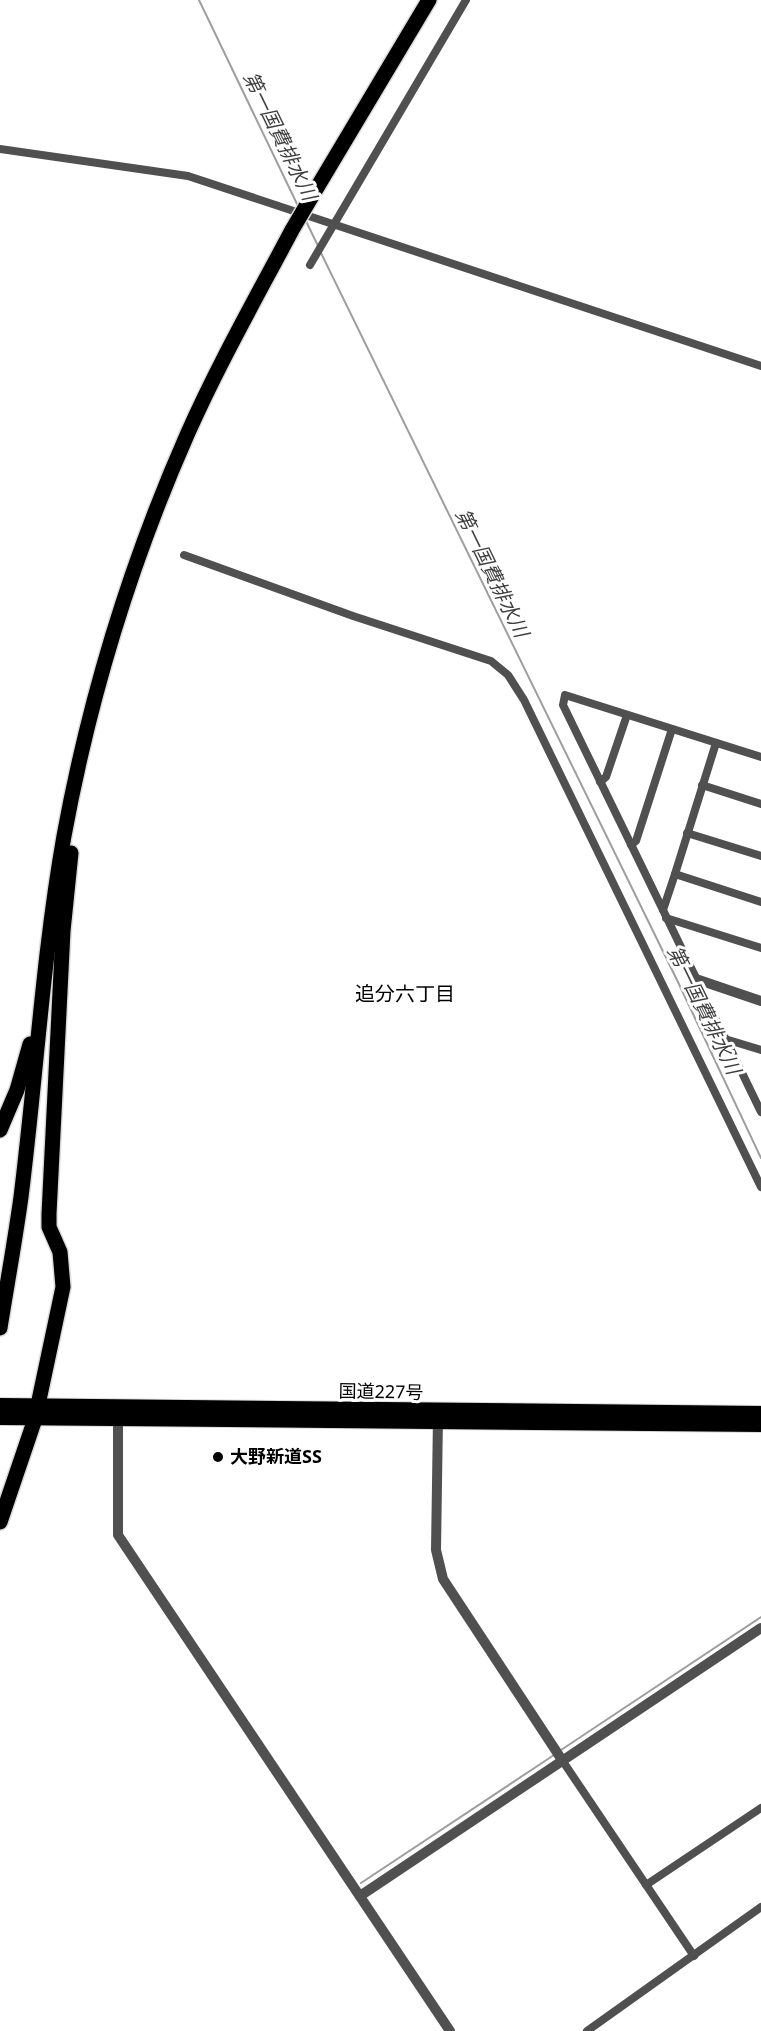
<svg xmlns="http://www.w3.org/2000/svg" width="761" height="2031" viewBox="0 0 761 2031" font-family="'Noto Sans','Noto Sans JP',sans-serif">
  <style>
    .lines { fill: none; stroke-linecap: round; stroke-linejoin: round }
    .stream { stroke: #9e9e9e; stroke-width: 2 }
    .trunk-casing { stroke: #dbdbdb; stroke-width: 16 }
    .motorway-casing { stroke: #dbdbdb; stroke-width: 18 }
    .minor { stroke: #505050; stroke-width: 8 }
    .tertiary { stroke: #505050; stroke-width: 10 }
    .trunk { stroke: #000; stroke-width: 14 }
    .motorway { stroke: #000; stroke-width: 15 }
    .motorway-bridge-casing { stroke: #dbdbdb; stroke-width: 18; stroke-linecap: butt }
    .motorway-bridge { stroke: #000; stroke-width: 15 }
    .poi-dot { fill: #000; stroke: #fff; stroke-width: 2 }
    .labels { text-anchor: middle; stroke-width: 6; stroke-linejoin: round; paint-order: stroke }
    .street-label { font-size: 18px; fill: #000; stroke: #fff }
    .poi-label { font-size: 18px; font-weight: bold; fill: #000; stroke: #fff; text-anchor: start }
    .water-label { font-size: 20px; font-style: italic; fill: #3f3f3f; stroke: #fff }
    .neighbourhood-label { font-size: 20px; fill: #000; stroke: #fff }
  </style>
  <rect width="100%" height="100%" fill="#fff"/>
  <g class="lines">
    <g class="stream">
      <polyline points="199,0 298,206"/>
      <polyline points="305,219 318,246"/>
      <polyline points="320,251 677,980 761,1158"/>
      <polyline points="561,1750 761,1617"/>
      <polyline points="361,1883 554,1755"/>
    </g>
    <defs>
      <g id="trunk">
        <polyline points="0,1405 761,1413"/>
        <polyline points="0,1418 761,1425"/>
      </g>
      <g id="motorway">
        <polyline points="312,196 429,0"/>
        <polyline points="0,1130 17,1090 30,1044"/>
        <path d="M0,1328c7,-44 15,-87 21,-131 15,-120 22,-242 43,-361 25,-136 67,-274 123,-401 31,-70 69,-137 105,-205"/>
        <polyline points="0,1522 35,1419 63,1287 60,1252 49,1227 49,1214 63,931 71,853"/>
      </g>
    </defs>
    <use href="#trunk" class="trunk-casing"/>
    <use href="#motorway" class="motorway-casing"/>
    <g class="minor">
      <polyline points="0,149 188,176 761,366"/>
      <polyline points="310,265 466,0"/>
      <polyline points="184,555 353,616 491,661 508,675 524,700 761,1187"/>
      <polyline points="600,782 606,777 627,715"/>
      <polyline points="702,785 761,804"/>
      <polyline points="687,833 761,856"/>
      <polyline points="631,845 636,841 672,729"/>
      <polyline points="675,874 716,743"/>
      <polyline points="761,902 675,874 663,910 761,1112"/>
      <polyline points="663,910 563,705 565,695 761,757"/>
      <polyline points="666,918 761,948"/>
      <polyline points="725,1039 761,1050"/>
      <polyline points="562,1760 694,1956"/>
      <polyline points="646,1885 761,1808"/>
      <polyline points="587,2031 761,1907"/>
    </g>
    <g class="tertiary">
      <polyline points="696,979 761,1001"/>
      <polyline points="118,1412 118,1535 450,2031"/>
      <polyline points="438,1417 436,1550 443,1579 562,1760"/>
      <polyline points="360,1896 761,1628"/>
    </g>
    <use href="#trunk" class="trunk"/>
    <use href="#motorway" class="motorway"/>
    <defs>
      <polyline id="motorway-bridge" points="292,230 312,196"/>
    </defs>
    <use href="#motorway-bridge" class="motorway-bridge-casing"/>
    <use href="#motorway-bridge" class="motorway-bridge"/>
  </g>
  <circle class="poi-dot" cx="218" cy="1457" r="6"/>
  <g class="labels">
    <g class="street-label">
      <text transform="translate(381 1392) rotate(1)" y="6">国道227号</text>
    </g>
    <g class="poi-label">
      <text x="230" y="1463">大野新道SS</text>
    </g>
    <g class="water-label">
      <text transform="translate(280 136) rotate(64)" y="7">第一国費排水川</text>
      <text transform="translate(492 573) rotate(64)" y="7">第一国費排水川</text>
      <text transform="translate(704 1010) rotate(64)" y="7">第一国費排水川</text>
    </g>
    <g class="neighbourhood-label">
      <text x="405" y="1001">追分六丁目</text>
    </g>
  </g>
</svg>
